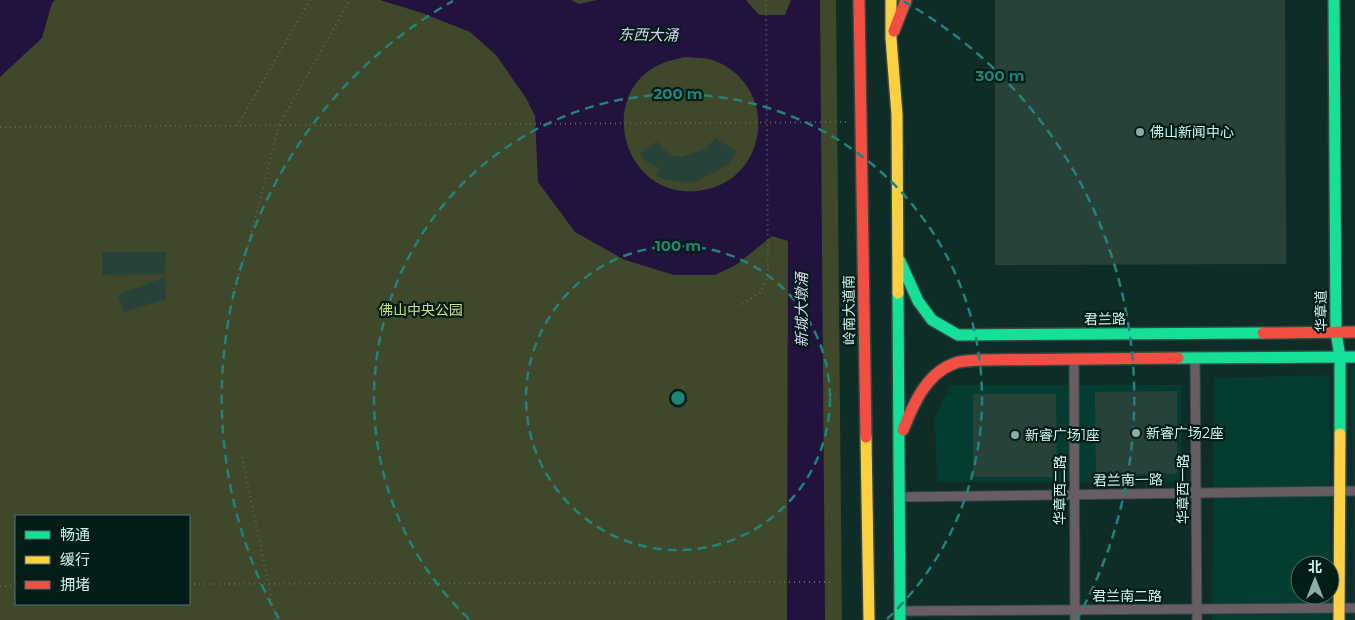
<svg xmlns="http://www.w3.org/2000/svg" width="1355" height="620" viewBox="0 0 1355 620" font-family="Montserrat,'Noto Sans SC',sans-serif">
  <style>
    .built { fill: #053c32 }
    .green { fill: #3f482a; fill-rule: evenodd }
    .water { fill: #21133e; fill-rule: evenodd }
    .building { fill: #284239 }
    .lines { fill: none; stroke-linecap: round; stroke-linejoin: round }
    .street-casing { stroke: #314945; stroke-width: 11 }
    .fast-casing { stroke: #314945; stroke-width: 14 }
    .slow-casing { stroke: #314945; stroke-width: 14 }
    .jam-casing { stroke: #314945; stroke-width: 14 }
    .path { stroke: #616262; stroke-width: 2; stroke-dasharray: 1 4; stroke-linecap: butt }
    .street { stroke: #685d62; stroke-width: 9 }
    .fast { stroke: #16e098; stroke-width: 11 }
    .slow { stroke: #ffcf43; stroke-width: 11 }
    .jam { stroke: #f24e42; stroke-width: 11 }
    .ring { fill: none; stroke: #22837a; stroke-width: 2.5; stroke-dasharray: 9 6 }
    .poi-dot { fill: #8aaea6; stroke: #021c17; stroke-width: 2 }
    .labels { text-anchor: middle; stroke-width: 4.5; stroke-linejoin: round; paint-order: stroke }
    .poi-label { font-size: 14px; fill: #ccf4ea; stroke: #021c17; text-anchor: start }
    .park-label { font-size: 14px; fill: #cede86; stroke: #021c17 }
    .street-label { font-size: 14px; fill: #ccf4ea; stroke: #021c17 }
    .water-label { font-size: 15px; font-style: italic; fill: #dbd3f4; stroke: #021c17 }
    .centre { fill: #22837a; stroke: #021c17; stroke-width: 2.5 }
    .ring-label { font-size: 15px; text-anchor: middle; font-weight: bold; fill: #22837a; stroke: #021c17; stroke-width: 4.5; stroke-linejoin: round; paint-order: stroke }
  </style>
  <rect width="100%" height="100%" fill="#102c27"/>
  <g class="built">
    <polygon points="1352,366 1355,366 1355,620 1354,620"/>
    <polygon points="1330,375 1330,565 1300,565 1300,595 1330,595 1330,620 1212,620 1214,378"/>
    <polygon points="950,385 1182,385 1181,482 937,482 935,418"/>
  </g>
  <path class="green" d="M0,0h836l6,620h-842zM16,516h173v88h-173z"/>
  <g class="water">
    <polygon points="0,0 55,0 52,3 42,38 0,77"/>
    <path d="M380,0h191l8,4 18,-4h149l13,15h26l6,-15h29l5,620h-38l1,-379 -16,-5 -36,29 -21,10h-41l-49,-15 -50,-28 -37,-50 -3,-66 -9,-18 -30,-43 -26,-23 -48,-19zM685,57c9,1 21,0 30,4 35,13 52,52 39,87 -7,19 -22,34 -42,40 -86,25 -122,-95 -49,-125 7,-3 15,-4 22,-6z"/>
  </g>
  <g class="building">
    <polygon points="995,0 1285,0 1286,264 995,265"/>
    <polygon points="715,138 736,151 730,164 696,182 666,180 656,176 659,169 644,160 640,154 657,141 663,149 672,155 682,157 705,149"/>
    <polygon points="102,252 166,252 165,274 102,275"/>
    <polygon points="165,277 166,299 124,312 118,295"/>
    <polygon points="1177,391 1177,474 1096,474 1095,392"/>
    <polygon points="973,394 1056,394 1057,477 973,477"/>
  </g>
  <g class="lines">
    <defs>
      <g id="street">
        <polyline points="1195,358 1197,620"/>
        <polyline points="1074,360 1075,620"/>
        <polyline points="901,497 1355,491"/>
        <polyline points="900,611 1355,608"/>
      </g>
      <g id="fast">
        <polyline points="1334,0 1336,332 1340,357 1340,434"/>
        <polyline points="900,261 918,301 932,320 958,335 1263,333"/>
        <polyline points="898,293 900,620"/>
        <polyline points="1178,358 1355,357"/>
      </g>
      <g id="slow">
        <polyline points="891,0 891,38 897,115 898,293"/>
        <polyline points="866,437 869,620"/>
        <polyline points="1339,620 1340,434"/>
      </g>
      <g id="jam">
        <polyline points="859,0 866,437"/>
        <polyline points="894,31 906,0"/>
        <polyline points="1263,333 1355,332"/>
        <path d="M903,430c10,-25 23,-56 50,-66 8,-4 18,-3 27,-4l198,-2"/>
      </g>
    </defs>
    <use href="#street" class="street-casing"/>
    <use href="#fast" class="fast-casing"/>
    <use href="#slow" class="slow-casing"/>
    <use href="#jam" class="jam-casing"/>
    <g class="path">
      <polyline points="237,126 310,0"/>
      <polyline points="0,127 850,122"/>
      <polyline points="234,289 245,257 279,125 350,0"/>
      <polyline points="738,306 761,292 768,276 766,0"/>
      <polyline points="242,457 276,620"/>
      <polyline points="189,584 831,582"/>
      <polyline points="0,586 16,586"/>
    </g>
    <use href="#street" class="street"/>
    <use href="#fast" class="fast"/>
    <use href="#slow" class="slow"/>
    <use href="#jam" class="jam"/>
  </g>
  <g class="ring">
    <circle cx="678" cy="398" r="152"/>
    <path d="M469 619A304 304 0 1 1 887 619"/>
    <path d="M279 619A456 456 0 0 1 453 1M903 1A456 456 0 0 1 1077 619"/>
  </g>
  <g class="poi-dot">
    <circle cx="1140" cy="132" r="5"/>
    <circle cx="1136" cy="433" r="5"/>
    <circle cx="1015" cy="435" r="5"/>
  </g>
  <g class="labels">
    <g class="poi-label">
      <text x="1150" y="137">佛山新闻中心</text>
      <text x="1146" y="438">新睿广场2座</text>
      <text x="1025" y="440">新睿广场1座</text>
    </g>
    <g class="park-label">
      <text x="421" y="315">佛山中央公园</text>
    </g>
    <g class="street-label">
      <text transform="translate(849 310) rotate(-91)" y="5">岭南大道南</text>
      <text transform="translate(1321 311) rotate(-91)" y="5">华章道</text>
      <text transform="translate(1105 319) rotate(-1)" y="5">君兰路</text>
      <text transform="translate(1128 480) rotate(-1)" y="5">君兰南一路</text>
      <text transform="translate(1183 489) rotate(-90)" y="5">华章西一路</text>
      <text transform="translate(1060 490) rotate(-90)" y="5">华章西二路</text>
      <text x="1127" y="601">君兰南二路</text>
    </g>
    <g class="water-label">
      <text transform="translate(648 35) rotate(1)" y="5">东西大涌</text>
      <text transform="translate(802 310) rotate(-90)" y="5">新城大墩涌</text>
    </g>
  </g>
  <circle cx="678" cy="398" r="8" class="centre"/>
  <g class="ring-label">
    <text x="1000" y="81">300 m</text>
    <text x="678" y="99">200 m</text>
    <text x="678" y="251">100 m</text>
  </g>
  <rect x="15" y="515" width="175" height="90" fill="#021c17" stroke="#53726b"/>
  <rect x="25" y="531" width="25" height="8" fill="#16e098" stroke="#53726b"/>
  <text x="60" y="540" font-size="15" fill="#ccf4ea">畅通</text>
  <rect x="25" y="556" width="25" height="8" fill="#ffcf43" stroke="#53726b"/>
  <text x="60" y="565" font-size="15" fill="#ccf4ea">缓行</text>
  <rect x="25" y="581" width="25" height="8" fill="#f24e42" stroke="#53726b"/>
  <text x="60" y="590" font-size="15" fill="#ccf4ea">拥堵</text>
  <g transform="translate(1315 580)"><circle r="24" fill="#021c17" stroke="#53726b"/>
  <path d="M0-4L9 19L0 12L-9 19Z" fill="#8aaea6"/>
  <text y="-8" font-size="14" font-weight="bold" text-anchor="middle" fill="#ccf4ea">北</text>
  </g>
</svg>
